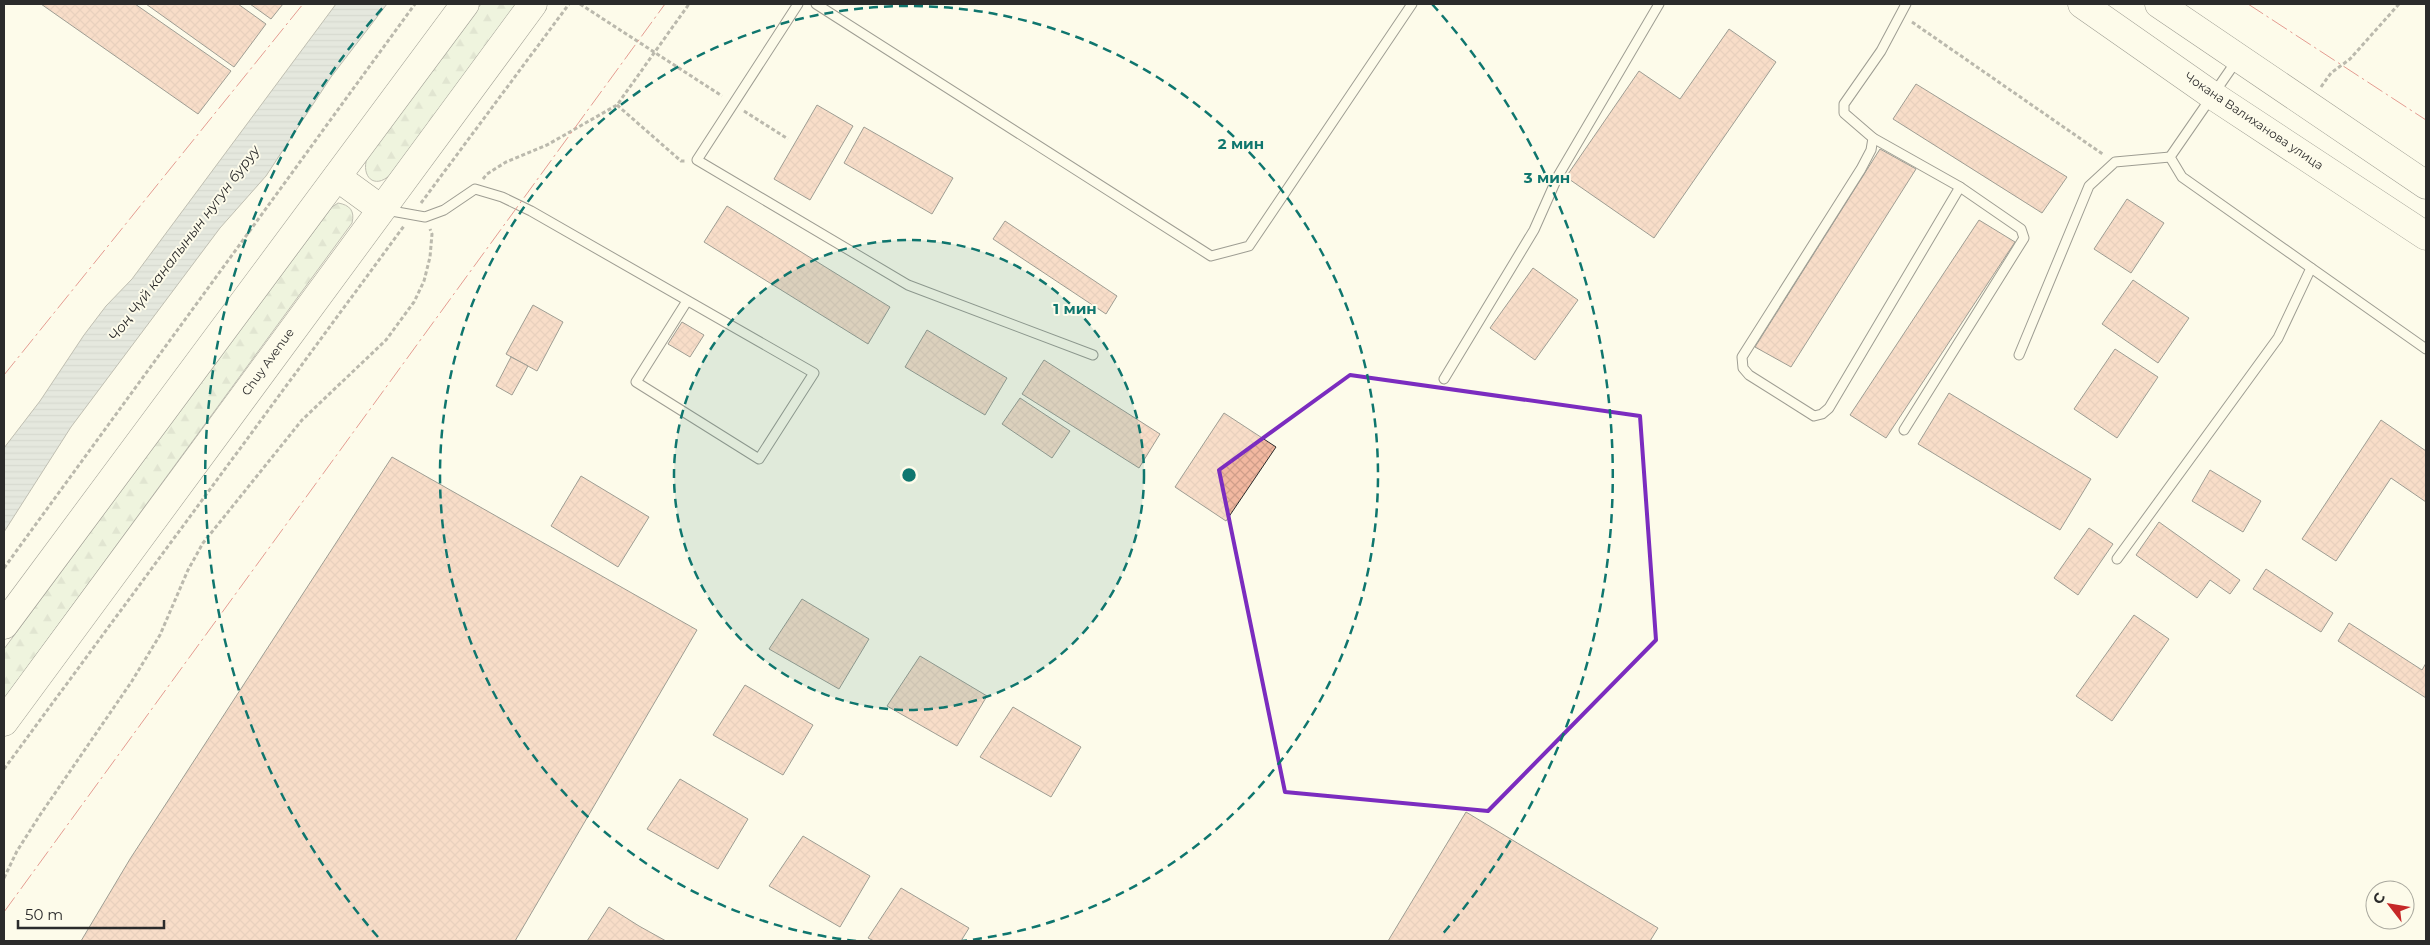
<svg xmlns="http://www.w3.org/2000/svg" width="2430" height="945" viewBox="0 0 2430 945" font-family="Montserrat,sans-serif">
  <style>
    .forest { fill: url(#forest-firs); stroke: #74746e }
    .water { fill: url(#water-rules); stroke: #74746e }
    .building { fill: url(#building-cross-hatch); stroke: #2b2b2b }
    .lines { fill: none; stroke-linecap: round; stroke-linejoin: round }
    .lane-casing { stroke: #2b2b2b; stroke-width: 11 }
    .primary-casing { stroke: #2b2b2b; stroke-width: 29 }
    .path { stroke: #6a6964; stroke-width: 3; stroke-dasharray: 4 2.5; stroke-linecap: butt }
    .lane { stroke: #fdfbea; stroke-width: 9 }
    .primary { stroke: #fdfbea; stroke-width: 28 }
    .power { stroke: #c62828; stroke-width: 1; stroke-dasharray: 18 4 2.5 4; stroke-linecap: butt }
    .marked { fill: none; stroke: #7b2cbf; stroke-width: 4; stroke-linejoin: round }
    .ring { fill: none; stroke: #0f766e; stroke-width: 2.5; stroke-dasharray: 9 6 }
    .labels { text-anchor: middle; stroke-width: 4; stroke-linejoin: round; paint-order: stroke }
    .street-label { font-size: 12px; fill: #2b2b2b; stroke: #fdfbea }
    .water-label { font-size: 14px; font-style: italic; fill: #2b2b2b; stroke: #fdfbea }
    .centre { fill: #0f766e; stroke: #fdfbea; stroke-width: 2.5 }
    .ring-label { font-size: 15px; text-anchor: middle; font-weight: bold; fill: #0f766e; stroke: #fdfbea; stroke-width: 4; stroke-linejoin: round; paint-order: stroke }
  </style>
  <defs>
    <pattern id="forest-firs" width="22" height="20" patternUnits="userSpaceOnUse" patternTransform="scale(1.25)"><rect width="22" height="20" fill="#deebd1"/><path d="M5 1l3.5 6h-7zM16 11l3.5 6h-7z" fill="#bfcab4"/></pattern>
    <pattern id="water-rules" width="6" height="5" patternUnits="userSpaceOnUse" patternTransform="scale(1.25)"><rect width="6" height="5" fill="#c7d0d0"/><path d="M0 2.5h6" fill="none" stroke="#abb3b3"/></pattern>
    <pattern id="building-cross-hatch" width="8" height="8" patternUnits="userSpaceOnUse" patternTransform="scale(1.25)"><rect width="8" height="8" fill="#f2b8a0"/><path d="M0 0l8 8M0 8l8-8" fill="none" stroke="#d09e8a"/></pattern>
  </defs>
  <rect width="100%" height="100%" fill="#fdfbea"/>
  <g class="forest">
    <path d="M481,4h37l-128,171c-16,15 -29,1 -23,-17z"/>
    <path d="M338,203c12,2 17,8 14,20l-348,476v-50l328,-442z"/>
  </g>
  <polygon class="water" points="336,4 387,4 331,77 266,176 220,228 71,427 4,532 4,448 40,401 84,335 106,306 132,279"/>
  <g class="building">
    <polygon points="41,4 135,4 231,71 198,114"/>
    <polygon points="146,4 238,4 266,24 234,67"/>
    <polygon points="250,4 283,4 271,19"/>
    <polygon points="1729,29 1776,62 1654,238 1566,177 1639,71 1680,99"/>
    <polygon points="1916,84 2067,177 2042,213 1893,119"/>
    <polygon points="817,105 853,126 810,200 774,179"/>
    <polygon points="864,127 953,178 932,214 844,163"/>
    <polygon points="1880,149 1916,169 1791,367 1755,347"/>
    <polygon points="2127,199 2164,223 2131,273 2094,249"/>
    <polygon points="727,206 890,307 868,344 704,242"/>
    <polygon points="1979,220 2015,242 1886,438 1850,415"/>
    <polygon points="1005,221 1117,296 1106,314 993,239"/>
    <polygon points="1533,268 1578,300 1535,360 1490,328"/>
    <polygon points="2133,280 2189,318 2158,363 2102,324"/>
    <polygon points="533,305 563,322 537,371 506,354"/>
    <polygon points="682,322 704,335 690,357 668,344"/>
    <polygon points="927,330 1007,378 985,415 905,367"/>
    <polygon points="2115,349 2158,377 2117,438 2074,409"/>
    <polygon points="511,357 528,366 512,395 496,386"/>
    <polygon points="1044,360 1160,434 1139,468 1022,394"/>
    <polygon points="1949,393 2091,479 2060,530 1918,444"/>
    <polygon points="1020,398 1070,431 1052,458 1002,424"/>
    <polygon points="1224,413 1276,447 1226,521 1175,487"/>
    <polygon points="2381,420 2426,451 2426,502 2391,478 2336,561 2302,539"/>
    <polygon points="392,457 697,630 515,941 81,941 130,859"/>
    <polygon points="2210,470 2261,501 2243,532 2192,501"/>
    <polygon points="581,476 649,517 618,567 551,526"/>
    <polygon points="2159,522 2240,580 2230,594 2210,580 2197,598 2136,555"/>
    <polygon points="2089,528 2113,544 2078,595 2054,578"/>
    <polygon points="2266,569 2333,613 2321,632 2253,589"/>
    <polygon points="802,599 869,639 839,689 769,649"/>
    <polygon points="2134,615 2169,639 2112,721 2076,696"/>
    <polygon points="2349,623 2422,670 2426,663 2426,698 2338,641"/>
    <polygon points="920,656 987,696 957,746 887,706"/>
    <polygon points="745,685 813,725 783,775 713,735"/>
    <polygon points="1013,707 1081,747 1051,797 980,757"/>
    <polygon points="680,779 748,819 718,869 647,829"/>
    <polygon points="1466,812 1658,928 1650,941 1388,941"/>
    <polygon points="803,836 870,876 840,927 769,886"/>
    <polygon points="901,888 969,928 961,941 874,941 868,938"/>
    <polygon points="609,907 639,926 666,941 587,941"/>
  </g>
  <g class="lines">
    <defs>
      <g id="lane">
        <polyline points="798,4 697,160 908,285 1093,355"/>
        <polyline points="816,4 1211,256 1249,246 1412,4"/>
        <polyline points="2237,60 2170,157 2182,177 2426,349"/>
        <polyline points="1873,138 1871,150 1861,169 1742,357 1743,368 1749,375 1814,416 1822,414 1829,408 1960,187"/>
        <polyline points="386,210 425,217 444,210 475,189 502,197 531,211 814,373 759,459 636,382 687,301"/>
        <polyline points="2019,355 2089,186 2115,162 2170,157"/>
        <polyline points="1444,379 1534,230 1558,176 1659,4"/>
        <polyline points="1904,430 2024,238 2021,229 1960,187 1873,138 1844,113 1844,104 1881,51 1906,4"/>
        <polyline points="2117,559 2278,338 2311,268"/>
      </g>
      <g id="primary">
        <polyline points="2082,4 2212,95 2426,236"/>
        <polyline points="2159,4 2426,185"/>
        <polyline points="337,177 381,209"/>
        <polyline points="4,625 465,4"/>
        <polyline points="4,722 533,4"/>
      </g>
    </defs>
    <use href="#lane" class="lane-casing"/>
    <use href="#primary" class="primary-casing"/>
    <g class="path">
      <polyline points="580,4 722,96"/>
      <polyline points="1912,22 2104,155"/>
      <polyline points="2321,87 2331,73 2350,59 2399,4"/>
      <polyline points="617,105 681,161 685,161"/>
      <polyline points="744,111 788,139"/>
      <polyline points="483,179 487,174 506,162 547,145 617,105 689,4"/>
      <polyline points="421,203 569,4"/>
      <polyline points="4,568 415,4"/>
      <polyline points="4,769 404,226"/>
      <polyline points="4,878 17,851 40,815 132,681 160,635 188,570 203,543 302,420 386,340 414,302 424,281 430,257 432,234 430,229"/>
    </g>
    <use href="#lane" class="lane"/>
    <use href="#primary" class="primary"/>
    <g class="power">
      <polyline points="2248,4 2426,120"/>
      <polyline points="4,375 303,4"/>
      <polyline points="4,912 665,4"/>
    </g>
  </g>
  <path d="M0 0H2430V945H0ZM1350,375l290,41 16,224 -168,171 -203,-19 -66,-322z" fill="#fdfbea" fill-opacity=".55" fill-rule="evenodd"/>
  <path class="marked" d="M1350,375l290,41 16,224 -168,171 -203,-19 -66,-322z"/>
  <circle cx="909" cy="475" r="235" fill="#0f766e" fill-opacity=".12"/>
  <g class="ring">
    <circle cx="909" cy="475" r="235"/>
    <path d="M856 941A469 469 0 1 1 962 941"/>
    <path d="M378 937A704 704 0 0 1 386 4M1432 4A704 704 0 0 1 1440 937"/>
  </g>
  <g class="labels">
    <g class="street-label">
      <text transform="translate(2254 121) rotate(34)" y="4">Чокана Валиханова улица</text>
      <text transform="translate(268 362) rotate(-54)" y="4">Chuy Avenue</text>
    </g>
    <g class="water-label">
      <text transform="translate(184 243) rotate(-53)" y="5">Чоң Чүй каналынын нугун буруу</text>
    </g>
  </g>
  <circle cx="909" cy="475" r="8" class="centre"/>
  <g class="ring-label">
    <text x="1241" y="149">2 мин</text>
    <text x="1547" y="183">3 мин</text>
    <text x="1075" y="314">1 мин</text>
  </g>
  <rect width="2430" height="945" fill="none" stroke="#2b2b2b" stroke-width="10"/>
  <g transform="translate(2390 905) rotate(301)"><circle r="24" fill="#fdfbea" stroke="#a9a89e"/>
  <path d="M0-4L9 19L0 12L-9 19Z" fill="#c62828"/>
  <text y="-8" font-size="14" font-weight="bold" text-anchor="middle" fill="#2b2b2b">С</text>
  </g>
  <path d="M18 920v8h146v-8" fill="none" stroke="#2b2b2b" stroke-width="2.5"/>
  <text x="25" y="920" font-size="15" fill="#2b2b2b" stroke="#fdfbea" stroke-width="4" paint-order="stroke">50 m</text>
</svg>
